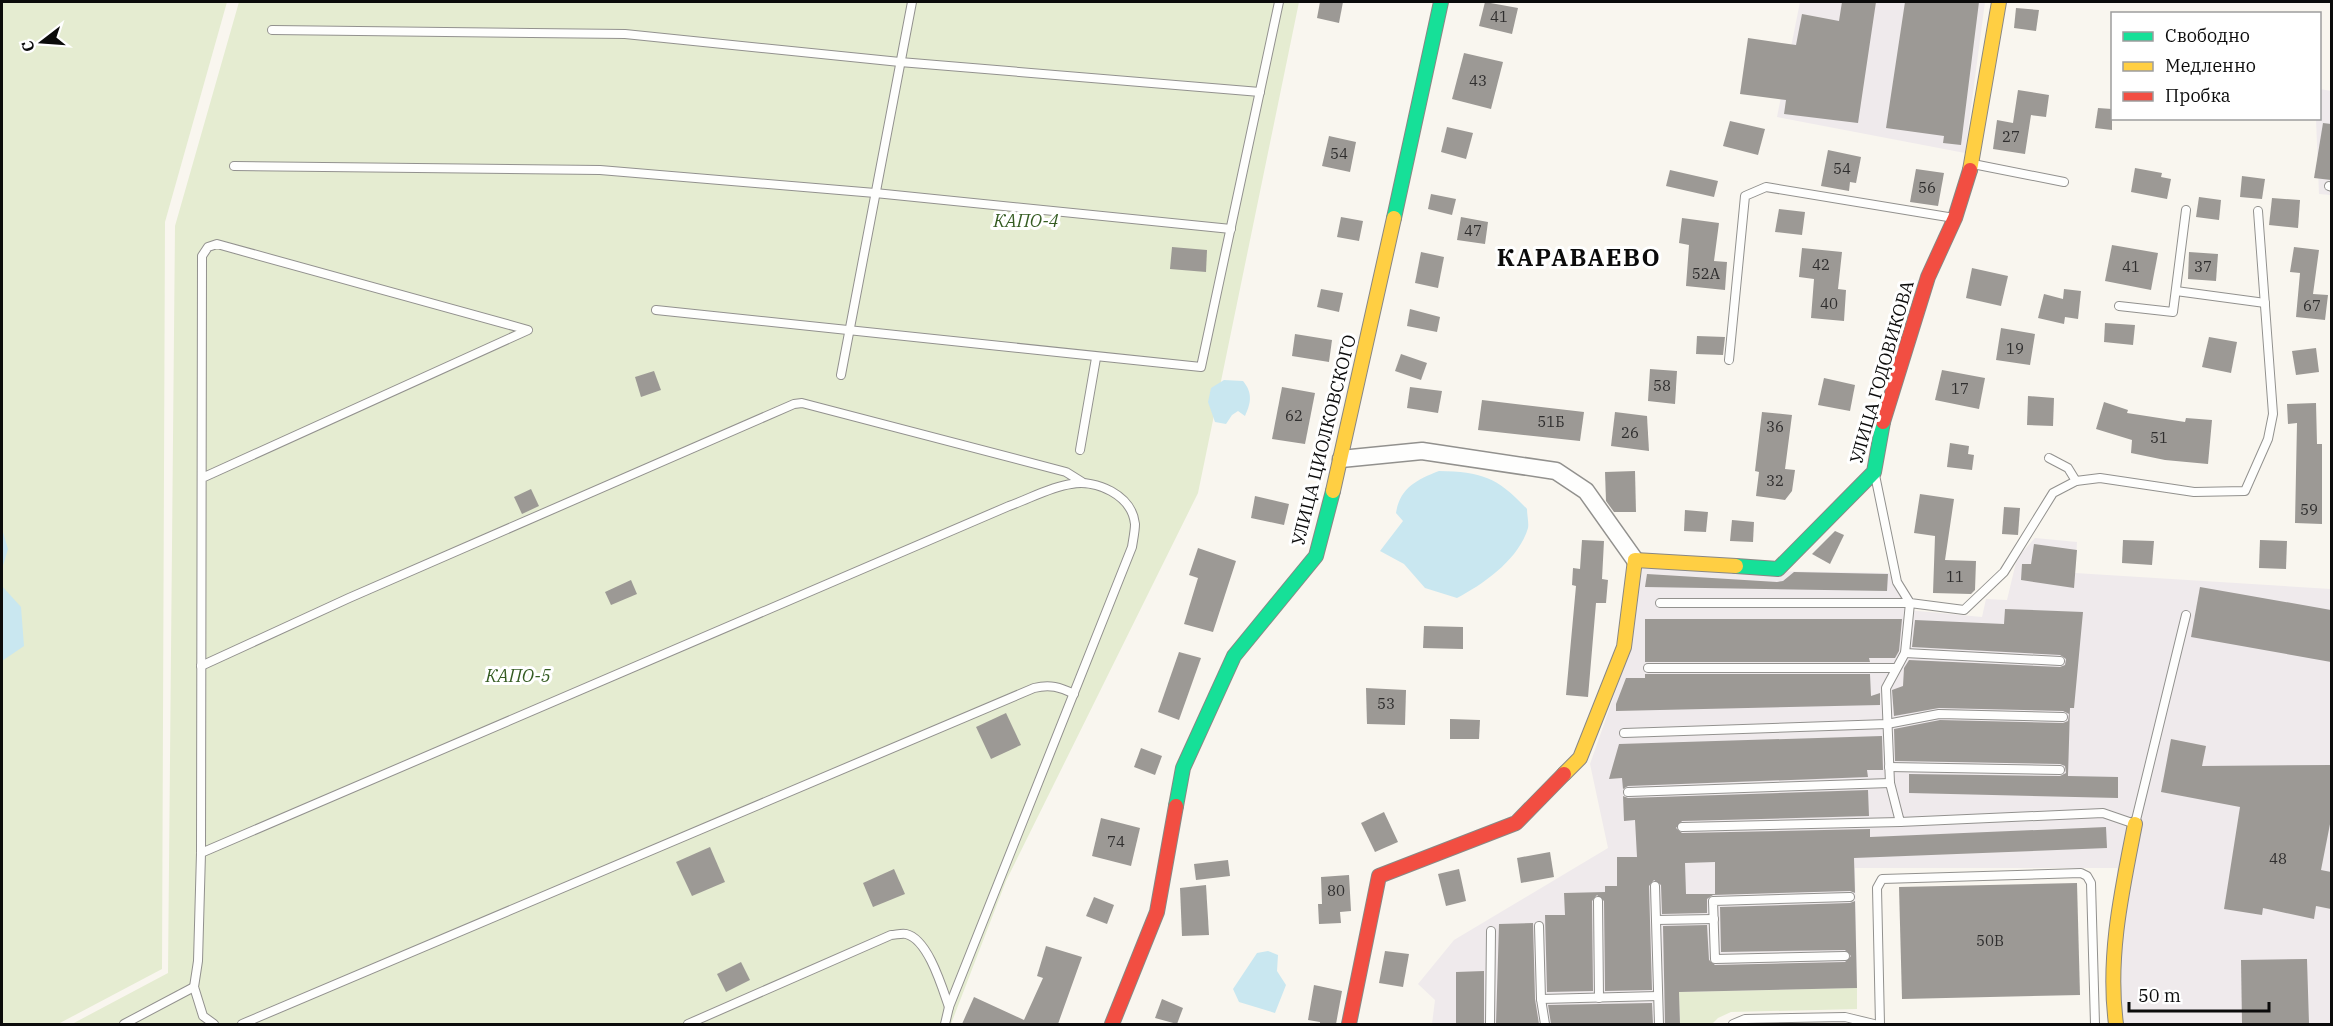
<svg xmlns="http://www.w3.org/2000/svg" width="2333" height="1026" viewBox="0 0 2333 1026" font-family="'IBM Plex Serif',serif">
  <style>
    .industrial { fill: #efeaec }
    .green { fill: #e5ecd1 }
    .water { fill: #c9e7f0 }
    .building { fill: #9c9995; fill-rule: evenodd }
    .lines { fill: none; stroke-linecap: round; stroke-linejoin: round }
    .lane-casing { stroke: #92918e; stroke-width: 10 }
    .street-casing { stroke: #92918e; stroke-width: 19 }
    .fast-casing { stroke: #898784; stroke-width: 16 }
    .slow-casing { stroke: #898784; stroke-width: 16 }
    .jam-casing { stroke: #898784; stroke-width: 16 }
    .lane { stroke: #fefefd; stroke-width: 8 }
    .street { stroke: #fefefd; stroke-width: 16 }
    .fast { stroke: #16e098; stroke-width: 14 }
    .slow { stroke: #ffcf43; stroke-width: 14 }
    .jam { stroke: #f24e42; stroke-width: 14 }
    .labels { text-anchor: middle; stroke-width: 6; stroke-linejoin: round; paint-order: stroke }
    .number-label { font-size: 15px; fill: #2f2e2e }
    .park-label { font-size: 18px; font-style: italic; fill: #355c22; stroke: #fff }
    .street-label { font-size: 18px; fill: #0b0b0b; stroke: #fff }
    .district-label { font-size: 24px; font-weight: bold; letter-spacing: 1.5px; fill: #0b0b0b; stroke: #fff }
  </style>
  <rect width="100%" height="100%" fill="#f9f6ef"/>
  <g class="industrial">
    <polygon points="1800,2 1985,2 1965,153 1777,117"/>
    <polygon points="2320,89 2331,91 2331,195 2319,194 2316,119 2320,118"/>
    <polygon points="2035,538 2077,542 2075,573 2331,589 2331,1024 2122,1024 2117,868 1855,868 1857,988 1679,992 1680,1024 1432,1024 1435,1000 1418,984 1454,940 1608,848 1590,764 1631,647 1637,569 1889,573 1908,610 1982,617 1986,599 2007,600 2017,558"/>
  </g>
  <g class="green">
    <polygon points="2,2 227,2 165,222 162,969 58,1024 2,1024"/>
    <polygon points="239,2 1299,2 1198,493 1006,881 951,1024 72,1024 168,973 175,226"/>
    <polygon points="1857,988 1857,1009 1731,1012 1718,1018 1712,1024 1680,1024 1679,992"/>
  </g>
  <g class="water">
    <path d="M1224,380l19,1c10,12 8,22 2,35l-7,-5 -6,4 -6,9 -11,-2 -7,-20 3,-14z"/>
    <path d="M1439,471c43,1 58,6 88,38 0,6 2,14 1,19 -9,31 -44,56 -71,70l-32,-10 -21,-24 -24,-13 23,-30 -7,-8c4,-25 20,-33 43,-42z"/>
    <polygon points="2,529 8,549 2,569"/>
    <polygon points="2,586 21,607 24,646 2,661"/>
    <polygon points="1268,951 1278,955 1277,971 1286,985 1275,1013 1239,1002 1233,989 1257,953"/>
  </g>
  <g class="building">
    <polygon points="1320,2 1343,2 1339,23 1317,18"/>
    <polygon points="1485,2 1518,8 1512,34 1479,26"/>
    <polygon points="1842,2 1876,2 1858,123 1784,114 1786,100 1740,94 1748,38 1796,45 1802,14 1839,21"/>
    <polygon points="1905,2 1979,2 1961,145 1943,143 1944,136 1886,128"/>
    <polygon points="2016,8 2039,10 2036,31 2014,28"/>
    <polygon points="1464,53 1503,62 1491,109 1452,99"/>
    <polygon points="2018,90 2049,95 2046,117 2031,115 2025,154 1993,149 1997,120 2013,123"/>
    <polygon points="2098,108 2112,109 2112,130 2095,128"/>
    <polygon points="1730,121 1765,129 1758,155 1723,146"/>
    <polygon points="2323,123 2331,124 2331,180 2314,178"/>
    <polygon points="1447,127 1473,133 1466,159 1441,152"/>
    <polygon points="1329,136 1356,142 1350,172 1322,166"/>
    <polygon points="1828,150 1861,157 1856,183 1850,182 1849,191 1821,186"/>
    <polygon points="2135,168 2162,173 2161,177 2171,179 2167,199 2131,192"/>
    <polygon points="1916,169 1944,173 1938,206 1910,202"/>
    <polygon points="1670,170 1718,181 1714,197 1666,186"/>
    <polygon points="2242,176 2265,179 2262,199 2240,197"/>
    <polygon points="1431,194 1456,199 1452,215 1428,209"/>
    <polygon points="2199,197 2221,200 2219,220 2196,217"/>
    <polygon points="2272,198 2300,200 2298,228 2269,225"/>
    <polygon points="1779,209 1805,212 1802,235 1775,232"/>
    <polygon points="1341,217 1363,221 1359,241 1337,237"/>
    <polygon points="1461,217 1488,222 1485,244 1457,240"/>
    <polygon points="1682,218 1719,223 1714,261 1727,262 1725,290 1686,286 1689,245 1679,243"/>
    <polygon points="2112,245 2158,253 2151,290 2105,281"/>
    <polygon points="1172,247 1207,250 1206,272 1170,269"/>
    <polygon points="2294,247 2319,250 2313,294 2328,295 2325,320 2296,317 2300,273 2290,272"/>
    <polygon points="1802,248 1842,252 1838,289 1846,290 1844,321 1811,318 1814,279 1799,277"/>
    <polygon points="1421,252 1444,257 1438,288 1415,283"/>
    <polygon points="2189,252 2218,254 2216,281 2188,279"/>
    <polygon points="1972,268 2008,276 2001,306 1966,298"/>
    <polygon points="1321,289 1343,293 1339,312 1317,307"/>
    <polygon points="2064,289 2081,291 2078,319 2065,317 2064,324 2038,318 2044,294 2063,299"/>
    <polygon points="1410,309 1440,317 1437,332 1407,326"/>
    <polygon points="2105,323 2135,325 2133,345 2104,342"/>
    <polygon points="2001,328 2035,334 2030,365 1996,360"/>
    <polygon points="1295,334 1332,340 1329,362 1292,356"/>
    <polygon points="1697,336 1725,337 1723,355 1696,354"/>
    <polygon points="2209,337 2237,342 2231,373 2202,367"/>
    <polygon points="2316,348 2319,372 2296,375 2292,351"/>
    <polygon points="1401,354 1427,363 1421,380 1395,371"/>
    <polygon points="1650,369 1677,371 1675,404 1648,401"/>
    <polygon points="1942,370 1985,378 1979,409 1935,400"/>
    <polygon points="654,371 661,390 641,397 635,377"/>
    <polygon points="1824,378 1855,385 1850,411 1818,405"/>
    <polygon points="1282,387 1315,393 1305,444 1272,439"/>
    <polygon points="1410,387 1442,391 1438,413 1407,408"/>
    <polygon points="2028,396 2054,398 2053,426 2027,425"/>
    <polygon points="1482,400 1584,412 1580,441 1478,430"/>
    <polygon points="2104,402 2128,410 2127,413 2185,422 2186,418 2212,420 2208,464 2165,460 2131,453 2132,440 2096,429"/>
    <polygon points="2316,403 2317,444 2322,444 2322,524 2295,523 2297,423 2288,424 2287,404"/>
    <polygon points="1615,412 1647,416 1649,451 1611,446"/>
    <polygon points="1762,412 1792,415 1785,469 1795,470 1792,491 1785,500 1756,496 1759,472 1755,471"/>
    <polygon points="1950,443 1969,446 1968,454 1974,455 1972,470 1947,467"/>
    <polygon points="1635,471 1636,512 1614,512 1606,501 1605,472"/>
    <polygon points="531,489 539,506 522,514 514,497"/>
    <polygon points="1920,494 1954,499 1945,560 1976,561 1975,590 1971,594 1933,593 1935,536 1914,533"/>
    <polygon points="1255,496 1289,504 1284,525 1251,518"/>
    <polygon points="2004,507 2020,508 2018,535 2002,534"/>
    <polygon points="1685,510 1708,512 1706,532 1684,531"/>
    <polygon points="1732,520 1754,522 1753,542 1730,541"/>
    <polygon points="1835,531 1844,535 1830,564 1812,554"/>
    <polygon points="1582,540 1604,541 1602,579 1608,580 1606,603 1596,603 1588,697 1566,695 1576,586 1572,585 1573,568 1580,569"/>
    <polygon points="2123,540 2154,541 2152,565 2122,563"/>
    <polygon points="2260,540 2287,541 2286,569 2259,568"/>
    <polygon points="2034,544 2077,550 2074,588 2021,580 2022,564 2031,564"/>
    <polygon points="1198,548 1236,561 1213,632 1184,624 1198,578 1189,575"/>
    <polygon points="1794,572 1888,574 1887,591 1645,587 1647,574 1777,582 1783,581"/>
    <polygon points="631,580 637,594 611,605 605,592"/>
    <polygon points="2200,587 2331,610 2331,662 2191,637"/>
    <polygon points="2005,609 2083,612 2074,708 2070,708 2068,776 2118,777 2118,798 1909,793 1909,774 2060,776 2066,773 2065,766 2060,764 1895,761 1894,729 1940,720 2063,723 2068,721 2069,714 2063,711 1939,708 1894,716 1892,690 1903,686 1904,668 1909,660 2060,667 2065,665 2066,659 2060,655 1912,647 1915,620 2004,624"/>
    <polygon points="1645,619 1902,619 1899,651 1895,658 1869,658 1870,662 1645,662"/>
    <polygon points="1424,626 1463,627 1463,649 1423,648"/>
    <polygon points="1179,652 1201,658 1179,720 1158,712"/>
    <polygon points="1645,674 1870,674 1871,696 1880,693 1880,705 1616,711 1616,704 1626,678 1645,678"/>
    <polygon points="1366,688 1406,690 1405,725 1367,724"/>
    <polygon points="1006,713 1021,745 991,759 976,727"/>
    <polygon points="1450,719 1480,720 1479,739 1450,739"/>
    <polygon points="1882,736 1883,770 1867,770 1868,777 1628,786 1623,789 1622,778 1609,779 1619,744"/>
    <polygon points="2171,739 2206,746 2202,766 2331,765 2331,819 2321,870 2331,872 2331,909 2316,906 2314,919 2263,908 2262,915 2224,909 2240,807 2161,792"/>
    <polygon points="1141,748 1162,756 1155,775 1134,767"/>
    <path d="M1868,790l1,26 -187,5 -6,7 6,5 188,-4v8l236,-10 1,21 -253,10 1,35 -5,-2 -137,4 -6,4v14l-45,1 -1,-29 -7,-5 -5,6 3,104 -47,1 -1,-90 -7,-6 -5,6 1,90 -46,1 -2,-77h20l-1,-22 41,-1v-6h12v-29h20l-2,-37 -11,1 -1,-25 5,2zM1715,862v32h-29l-1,-31z"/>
    <polygon points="1384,812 1398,842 1375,852 1361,823"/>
    <polygon points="1101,818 1140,828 1131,866 1092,856"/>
    <polygon points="710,847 725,882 692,896 676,862"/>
    <polygon points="1550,852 1554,877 1521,883 1517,858"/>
    <polygon points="1228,860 1230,876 1196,880 1194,864"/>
    <polygon points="894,869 905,894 873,907 863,883"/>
    <polygon points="1459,869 1466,901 1446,906 1438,874"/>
    <polygon points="1349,875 1351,911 1340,912 1341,923 1319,924 1318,904 1322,904 1321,877"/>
    <polygon points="2077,883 2080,995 1902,999 1899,887"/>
    <polygon points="1206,885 1209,935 1182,936 1180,888"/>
    <polygon points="1094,897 1114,905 1107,924 1086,916"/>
    <polygon points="1855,901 1857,988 1679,992 1680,1024 1665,1024 1663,926 1707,925 1709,960 1715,965 1845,962 1851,956 1845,950 1721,952 1720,907 1850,903"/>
    <polygon points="1533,923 1535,999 1539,1024 1496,1024 1499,924"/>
    <polygon points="1046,946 1082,957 1058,1024 962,1024 974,997 1024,1020 1043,978 1037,976"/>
    <polygon points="1385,951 1409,954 1403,987 1379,983"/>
    <polygon points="2307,959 2309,1024 2242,1024 2241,960"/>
    <polygon points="741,962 750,980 726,992 717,974"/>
    <polygon points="1484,971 1484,1024 1456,1024 1456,972"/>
    <polygon points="1314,985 1342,991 1336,1024 1320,1024 1320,1022 1308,1020"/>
    <polygon points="1162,999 1183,1008 1177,1024 1155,1018"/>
    <polygon points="1652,1003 1653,1024 1551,1024 1548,1005"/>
  </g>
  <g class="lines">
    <defs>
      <g id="lane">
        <polyline points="272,30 625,34 900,62 1260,92"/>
        <polyline points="1973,164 2064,182"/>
        <polyline points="234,166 600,170 875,193 1231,229"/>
        <polyline points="2329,186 2332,187"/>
        <polyline points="2176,291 2265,303"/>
        <polyline points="2119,306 2173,312 2186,210"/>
        <polyline points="656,310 1201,367 1279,2"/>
        <polyline points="1729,360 1745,196 1766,187 1954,218"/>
        <polyline points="841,375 912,2"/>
        <polyline points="1080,450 1096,358"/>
        <polyline points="2049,458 2068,468 2076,481"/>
        <polyline points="1875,475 1897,582 1910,603 1964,610 2004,572 2053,493 2076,481 2100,478 2194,492 2245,491 2268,439 2273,414 2258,211"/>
        <polyline points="202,478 528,330 217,244 208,247 202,256 201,853 198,961 194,987 203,1016 214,1024"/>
        <polyline points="1660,603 1910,603 1905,653 1886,688 1890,783 1900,822 2103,813 2135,824 2186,615"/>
        <polyline points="1905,653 2060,661"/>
        <polyline points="201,666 349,598 794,404 802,403 1066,472 1082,482"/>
        <polyline points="1648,668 1895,668"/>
        <polyline points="1624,733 1887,724 1939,714 2063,717"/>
        <polyline points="1889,767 2060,770"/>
        <polyline points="1628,792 1890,783"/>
        <polyline points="1682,827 1900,822"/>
        <path d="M201,853l808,-347c20,-7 41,-19 62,-22 25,-5 61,11 64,40 0,7 -2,16 -3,23l-183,460 -4,17"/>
        <polyline points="1655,886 1659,1024"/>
        <polyline points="1598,901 1599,998"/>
        <polyline points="1656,920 1714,919"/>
        <polyline points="1539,926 1541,999 1545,1024"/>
        <polyline points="1845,956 1715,959 1713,901 1850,897"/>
        <polyline points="1541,999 1658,996"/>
        <polyline points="124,1024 194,987"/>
        <path d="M242,1024l792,-336c16,-4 26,-1 40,6"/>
        <path d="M688,1024l203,-89c4,0 11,-2 15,-1 22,5 36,53 43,73"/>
        <polyline points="1490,1024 1491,931"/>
        <polyline points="1733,1024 1745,1019 1845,1017 1874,1024"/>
        <polyline points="1880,1024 1877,888 1882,879 2081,873 2087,876 2091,883 2095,1024"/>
      </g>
      <polyline id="street" points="1341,459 1422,451 1556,471 1586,491 1635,560"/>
      <g id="fast">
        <polyline points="1394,218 1441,2"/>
        <polyline points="1736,566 1778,569 1874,472 1883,422"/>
        <polyline points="1176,806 1183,768 1234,656 1316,556 1333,491"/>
      </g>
      <g id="slow">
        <polyline points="1970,170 1999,2"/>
        <polyline points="1333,491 1394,218"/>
        <polyline points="1564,774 1580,758 1624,647 1635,560 1736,566"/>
        <path d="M2116,1024c-9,-67 6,-134 19,-200"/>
      </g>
      <g id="jam">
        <polyline points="1883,422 1928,277 1955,218 1970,170"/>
        <polyline points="1112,1024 1157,912 1176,806"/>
        <polyline points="1349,1024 1379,876 1516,823 1564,774"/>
      </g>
    </defs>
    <use href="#lane" class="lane-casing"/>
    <use href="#street" class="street-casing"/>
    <use href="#fast" class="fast-casing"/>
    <use href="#slow" class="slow-casing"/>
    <use href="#jam" class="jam-casing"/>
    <use href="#lane" class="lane"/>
    <use href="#street" class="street"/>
    <use href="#fast" class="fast"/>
    <use href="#slow" class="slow"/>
    <use href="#jam" class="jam"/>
  </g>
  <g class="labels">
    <g class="number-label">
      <text x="1499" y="22">41</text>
      <text x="1478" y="86">43</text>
      <text x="2011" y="142">27</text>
      <text x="1339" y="159">54</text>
      <text x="1842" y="174">54</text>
      <text x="1927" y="193">56</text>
      <text x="1473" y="236">47</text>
      <text x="1821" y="270">42</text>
      <text x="2131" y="272">41</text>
      <text x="2203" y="272">37</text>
      <text x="1706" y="279">52А</text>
      <text x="1829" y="309">40</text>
      <text x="2312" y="311">67</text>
      <text x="2015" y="354">19</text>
      <text x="1662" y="391">58</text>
      <text x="1960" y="394">17</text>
      <text x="1294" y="421">62</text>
      <text x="1551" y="427">51Б</text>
      <text x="1775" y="432">36</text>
      <text x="1630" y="438">26</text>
      <text x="2159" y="443">51</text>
      <text x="1775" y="486">32</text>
      <text x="2309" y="515">59</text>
      <text x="1955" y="582">11</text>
      <text x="1386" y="709">53</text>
      <text x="1116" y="847">74</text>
      <text x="2278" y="864">48</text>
      <text x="1336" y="896">80</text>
      <text x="1990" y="946">50В</text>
    </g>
    <g class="park-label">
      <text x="1026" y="227">КАПО-4</text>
      <text x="518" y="682">КАПО-5</text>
    </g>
    <g class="street-label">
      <text transform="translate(1882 372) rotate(-74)" y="6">УЛИЦА ГОДОВИКОВА</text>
      <text transform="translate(1324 440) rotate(-76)" y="6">УЛИЦА ЦИОЛКОВСКОГО</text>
    </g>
    <g class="district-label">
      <text x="1579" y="266">КАРАВАЕВО</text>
    </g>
  </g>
  <rect width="2333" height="1026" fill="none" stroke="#0b0b0b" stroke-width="6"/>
  <rect x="2111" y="12" width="210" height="108" fill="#ffffff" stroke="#9d9d9d" stroke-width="1.5"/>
  <rect x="2123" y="32" width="30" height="9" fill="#16e098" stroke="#9d9d9d" stroke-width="1.5"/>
  <text x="2165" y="42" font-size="18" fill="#0b0b0b">Свободно</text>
  <rect x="2123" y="62" width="30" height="9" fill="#ffcf43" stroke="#9d9d9d" stroke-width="1.5"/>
  <text x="2165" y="72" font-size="18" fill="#0b0b0b">Медленно</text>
  <rect x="2123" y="92" width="30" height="9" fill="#f24e42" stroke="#9d9d9d" stroke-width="1.5"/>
  <text x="2165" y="102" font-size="18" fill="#0b0b0b">Пробка</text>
  <g transform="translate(42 42) rotate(253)" stroke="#ffffff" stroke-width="4.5" paint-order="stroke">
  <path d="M0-4.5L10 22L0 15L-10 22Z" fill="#0b0b0b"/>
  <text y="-9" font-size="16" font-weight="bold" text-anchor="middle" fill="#0b0b0b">С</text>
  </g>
  <path d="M2129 1002v9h140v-9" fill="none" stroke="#0b0b0b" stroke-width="3"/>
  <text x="2138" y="1002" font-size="18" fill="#0b0b0b" stroke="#ffffff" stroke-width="4.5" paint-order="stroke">50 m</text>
</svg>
